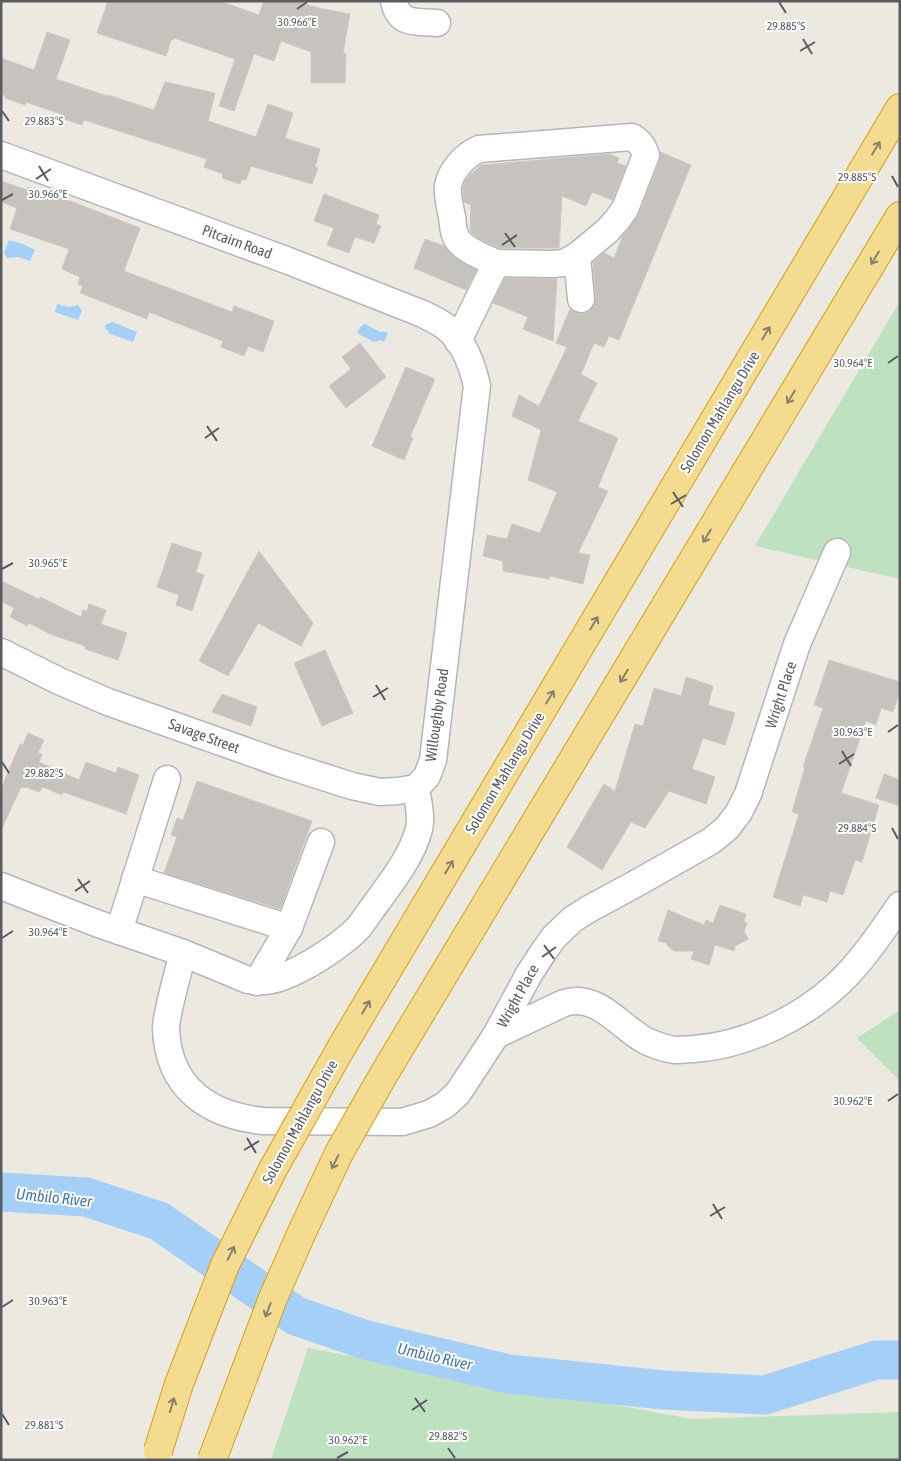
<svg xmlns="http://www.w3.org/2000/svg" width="901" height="1461" viewBox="0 0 901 1461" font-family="'Asap Condensed',sans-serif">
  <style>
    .green { fill: #bee1bf }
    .water { fill: #a4d0f7 }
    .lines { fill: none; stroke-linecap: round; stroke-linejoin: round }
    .river { stroke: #a4d0f7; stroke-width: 39 }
    .building { fill: #c6c3be; stroke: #cfcabf }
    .minor-casing { stroke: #b3b6ba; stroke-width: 29 }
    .highway-casing { stroke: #d7a014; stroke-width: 30 }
    .minor { stroke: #fff; stroke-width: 26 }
    .highway { stroke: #f3dc8f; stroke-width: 28 }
    .highway-bridge-casing { stroke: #d7a014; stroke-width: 30; stroke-linecap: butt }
    .highway-bridge { stroke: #f3dc8f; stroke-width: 28 }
    .oneway { stroke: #87826e }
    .ticks { fill: none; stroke: #595c60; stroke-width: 2 }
    .labels { text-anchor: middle; stroke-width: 4; stroke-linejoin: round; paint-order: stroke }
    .street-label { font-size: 15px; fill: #595c60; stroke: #fff }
    .water-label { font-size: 16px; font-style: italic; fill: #4777af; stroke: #fff }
    .ticks-label { font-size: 12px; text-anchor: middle; fill: #595c60; stroke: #fff; stroke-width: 4; stroke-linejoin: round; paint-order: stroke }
  </style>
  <rect width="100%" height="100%" fill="#ebe9e0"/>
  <g class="green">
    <polygon points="900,301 900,579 755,546"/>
    <polygon points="900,1010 900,1081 857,1038"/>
    <polygon points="308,1348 692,1419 900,1412 900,1460 271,1460"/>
  </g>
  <g class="water">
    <polygon points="9,240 23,244 35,250 30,261 18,257 7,258 4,253"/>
    <polygon points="57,304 69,307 78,305 82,311 78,320 55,312"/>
    <polygon points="112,322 137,332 133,342 108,333 109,331 106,330 105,326 107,324"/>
    <polygon points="365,324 380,332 382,331 388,333 384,342 380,340 374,342 357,333 361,326"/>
  </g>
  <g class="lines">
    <polyline class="river" points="1,1192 86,1197 159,1221 296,1316 366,1340 509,1374 663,1390 765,1395 876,1360 900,1360"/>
  </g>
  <g class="building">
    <polygon points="108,1 220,1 259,15 264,1 296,1 318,8 350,14 343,53 346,53 345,83 311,83 311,52 281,41 274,61 254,54 234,111 219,106 235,59 174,38 173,40 171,40 166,56 97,33"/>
    <polygon points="47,32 70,40 56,79 107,96 108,95 154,110 165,82 215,93 208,121 256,137 268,104 293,113 285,138 320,149 315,167 318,168 312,184 251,166 246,180 242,179 240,184 222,178 223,174 204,167 207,159 84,120 82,125 64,119 64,115 26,102 25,105 5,98 6,96 1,94 1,58 34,70"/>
    <polygon points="660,152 691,165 619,340 609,336 604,347 594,343 581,374 597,383 578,421 618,438 598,487 608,491 578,553 590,555 583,584 550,576 549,579 503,571 503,561 483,556 487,535 507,539 512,524 540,533 557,492 528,480 541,430 512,416 519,395 539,406 567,347 556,343 570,309 575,313 583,314 590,311 594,306 596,298 593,262 604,253 614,258 623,235 639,214 660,160"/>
    <polygon points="609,154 619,158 617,163 626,166 612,200 592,192 586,206 562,196 559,248 499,248 478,238 470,231 471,205 464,202 463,188 465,181 471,174 481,165"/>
    <polygon points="1,181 27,190 28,187 70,201 140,228 124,271 232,312 234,306 274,321 263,352 248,346 244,356 221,347 223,341 149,312 147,319 80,293 83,286 78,284 80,277 62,269 69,249 10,229 17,208 1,202"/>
    <polygon points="324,194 379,215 376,224 381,226 374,243 355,237 349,253 327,245 334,228 314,221"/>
    <polygon points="425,239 444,246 456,259 476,270 466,290 414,268"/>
    <polygon points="505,278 557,279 553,341 523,329 528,317 493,303"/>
    <polygon points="360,343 386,377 346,408 329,386 351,369 342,357"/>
    <polygon points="406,367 435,379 410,437 413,438 404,460 372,446"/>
    <polygon points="172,543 202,553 196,572 204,575 192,611 176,605 179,595 157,587"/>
    <polygon points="259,551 313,623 301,646 258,623 228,676 199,661"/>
    <polygon points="1,581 39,599 40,597 81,617 83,610 87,611 89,604 106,610 101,624 127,633 118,660 85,649 85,646 50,634 29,623 27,626 10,617 14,608 1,601"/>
    <polygon points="325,650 353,713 322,726 294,663"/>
    <polygon points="829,660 900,682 900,691 893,712 881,708 876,725 866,721 841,793 879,805 862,862 855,860 843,895 830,891 827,902 803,895 800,906 773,897 799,814 792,812 805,767 803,767 823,708 814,705"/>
    <polygon points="686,677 713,686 708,705 735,713 725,745 703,738 692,769 715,777 706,804 669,791 645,828 631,822 602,870 567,847 604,784 615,791 635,724 643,726 654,688 681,696"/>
    <polygon points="222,694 257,707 251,726 212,712"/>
    <polygon points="28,733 44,740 38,753 42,754 39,762 79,780 86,762 116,773 118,767 139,775 126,814 63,792 62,795 43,787 39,792 26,787 25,788 21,787 1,830 1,789 20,744 23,745"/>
    <polygon points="884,774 900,780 900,806 876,798"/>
    <polygon points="197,781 312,821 280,909 164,873 177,837 171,835 177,818 183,820"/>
    <polygon points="720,905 746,914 744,922 747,923 744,931 748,939 735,946 734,951 715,945 709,965 691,959 694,951 674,951 667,945 667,943 658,941 668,910 704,925 706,920 713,923"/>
  </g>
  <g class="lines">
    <defs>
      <g id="minor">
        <path d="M394,1c5,25 22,20 43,22"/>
        <path d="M1,155l285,105 137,54c6,3 12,6 17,9 22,13 32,40 37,63l-44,374 -6,16 -11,12"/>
        <polyline points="577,256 581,299"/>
        <path d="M458,341l38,-78 57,1 11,-1 13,-7 30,-25 10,-11 8,-11 21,-54c-3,-9 -6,-13 -14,-18l-153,12c-14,6 -28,21 -31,37 -1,10 2,21 4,31 1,7 1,16 5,22 8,12 27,18 39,24"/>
        <polyline points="1,652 59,681 108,702 280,763 352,786 380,792 398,791 416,788"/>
        <polyline points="135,879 289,928"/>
        <path d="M1,886l95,37 87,30 65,27c11,2 24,1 34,-3 24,-9 59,-31 77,-50 6,-8 12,-17 18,-25 16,-22 35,-46 42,-73 3,-13 -1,-27 -3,-41"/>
        <polyline points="119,931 167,779"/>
        <path d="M183,953c-5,19 -10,37 -14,56 -1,6 -3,13 -3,19 2,60 42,87 97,93l139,1 27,-8 16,-9 13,-12 38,-58 33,-61 13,-20 12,-17 19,-18 16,-10 48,-26 74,-42 16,-13 12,-16 9,-18 49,-150 40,-92"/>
        <polyline points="257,982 289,928 321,842"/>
        <path d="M496,1035l68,-32c33,-11 56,24 82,38 9,4 19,8 29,9 6,0 13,-1 19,-1 55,-4 115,-34 153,-74 20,-21 37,-46 53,-70"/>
      </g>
      <g id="highway">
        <polyline points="341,1048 900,108"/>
        <polyline points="384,1074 900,216"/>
      </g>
    </defs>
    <use href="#minor" class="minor-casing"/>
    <use href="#highway" class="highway-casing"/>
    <use href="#minor" class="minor"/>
    <use href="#highway" class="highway"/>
    <defs>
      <g id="highway-bridge">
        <polyline points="158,1451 179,1384 225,1265 273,1169 341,1048"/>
        <polyline points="212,1460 273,1298 302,1232 339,1153 384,1074"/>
      </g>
    </defs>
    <use href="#highway-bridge" class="highway-bridge-casing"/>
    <use href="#highway-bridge" class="highway-bridge"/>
  </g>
  <defs><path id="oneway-shaft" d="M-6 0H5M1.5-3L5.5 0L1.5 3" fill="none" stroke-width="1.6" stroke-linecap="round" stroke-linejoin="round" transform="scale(1.25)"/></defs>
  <g class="oneway">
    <use href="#oneway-shaft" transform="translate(876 148) rotate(-59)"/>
    <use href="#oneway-shaft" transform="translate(875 258) rotate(121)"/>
    <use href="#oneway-shaft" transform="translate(766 333) rotate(-59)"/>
    <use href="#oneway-shaft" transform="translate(791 397) rotate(121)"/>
    <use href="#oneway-shaft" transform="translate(707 536) rotate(121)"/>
    <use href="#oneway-shaft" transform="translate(594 623) rotate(-59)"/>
    <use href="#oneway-shaft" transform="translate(624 676) rotate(121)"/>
    <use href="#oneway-shaft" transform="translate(550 697) rotate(-59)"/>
    <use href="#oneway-shaft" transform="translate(449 867) rotate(-59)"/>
    <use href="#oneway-shaft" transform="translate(366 1007) rotate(-59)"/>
    <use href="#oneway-shaft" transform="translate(335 1162) rotate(116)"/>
    <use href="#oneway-shaft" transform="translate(231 1253) rotate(-64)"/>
    <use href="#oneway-shaft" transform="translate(268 1310) rotate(111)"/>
    <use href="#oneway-shaft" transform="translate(172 1405) rotate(-73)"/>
  </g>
  <path class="ticks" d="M779,2l7,11M297,9l10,-7M803,39l9,15M800,51l15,-9M2,111l7,10M39,166l9,15M892,176l6,11M36,179l15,-10M2,200l11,-6M505,233l10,14M502,245l15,-10M888,363l10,-7M207,426l10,15M205,438l14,-10M673,492l10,15M671,504l15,-9M2,569l11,-6M376,685l9,15M373,697l15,-9M888,732l10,-7M842,751l9,15M2,762l7,11M839,764l15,-10M892,828l6,11M78,879l10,14M75,891l15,-10M2,938l11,-7M544,945l10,14M542,957l14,-10M888,1101l10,-7M247,1138l9,15M244,1150l15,-9M713,1204l9,15M710,1216l15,-9M2,1307l11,-7M415,1398l10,14M412,1410l15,-10M2,1414l7,11M448,1448l7,10M337,1458l11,-6"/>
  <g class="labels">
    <g class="street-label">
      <text transform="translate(237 242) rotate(20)" y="5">Pitcairn Road</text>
      <text transform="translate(720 412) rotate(-59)" y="5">Solomon Mahlangu Drive</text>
      <text transform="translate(781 695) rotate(-72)" y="5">Wright Place</text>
      <text transform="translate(437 715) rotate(-82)" y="5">Willoughby Road</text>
      <text transform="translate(204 736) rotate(20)" y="5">Savage Street</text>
      <text transform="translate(505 773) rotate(-59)" y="5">Solomon Mahlangu Drive</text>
      <text transform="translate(518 996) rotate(-61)" y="5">Wright Place</text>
      <text transform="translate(300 1122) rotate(-61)" y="5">Solomon Mahlangu Drive</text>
    </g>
    <g class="water-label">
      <text transform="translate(54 1197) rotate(6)" y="6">Umbilo River</text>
      <text transform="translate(435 1356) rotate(13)" y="6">Umbilo River</text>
    </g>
  </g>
  <g class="ticks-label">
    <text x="297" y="26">30.966°E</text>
    <text x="786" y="30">29.885°S</text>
    <text x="44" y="125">29.883°S</text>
    <text x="857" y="181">29.885°S</text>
    <text x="48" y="198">30.966°E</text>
    <text x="853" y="367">30.964°E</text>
    <text x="48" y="567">30.965°E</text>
    <text x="853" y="736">30.963°E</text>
    <text x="44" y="777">29.882°S</text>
    <text x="857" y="832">29.884°S</text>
    <text x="48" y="936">30.964°E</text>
    <text x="853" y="1105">30.962°E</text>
    <text x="48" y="1305">30.963°E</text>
    <text x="44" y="1429">29.881°S</text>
    <text x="448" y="1440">29.882°S</text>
    <text x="348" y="1444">30.962°E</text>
  </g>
  <rect width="901" height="1461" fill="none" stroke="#595c60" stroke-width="5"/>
</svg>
